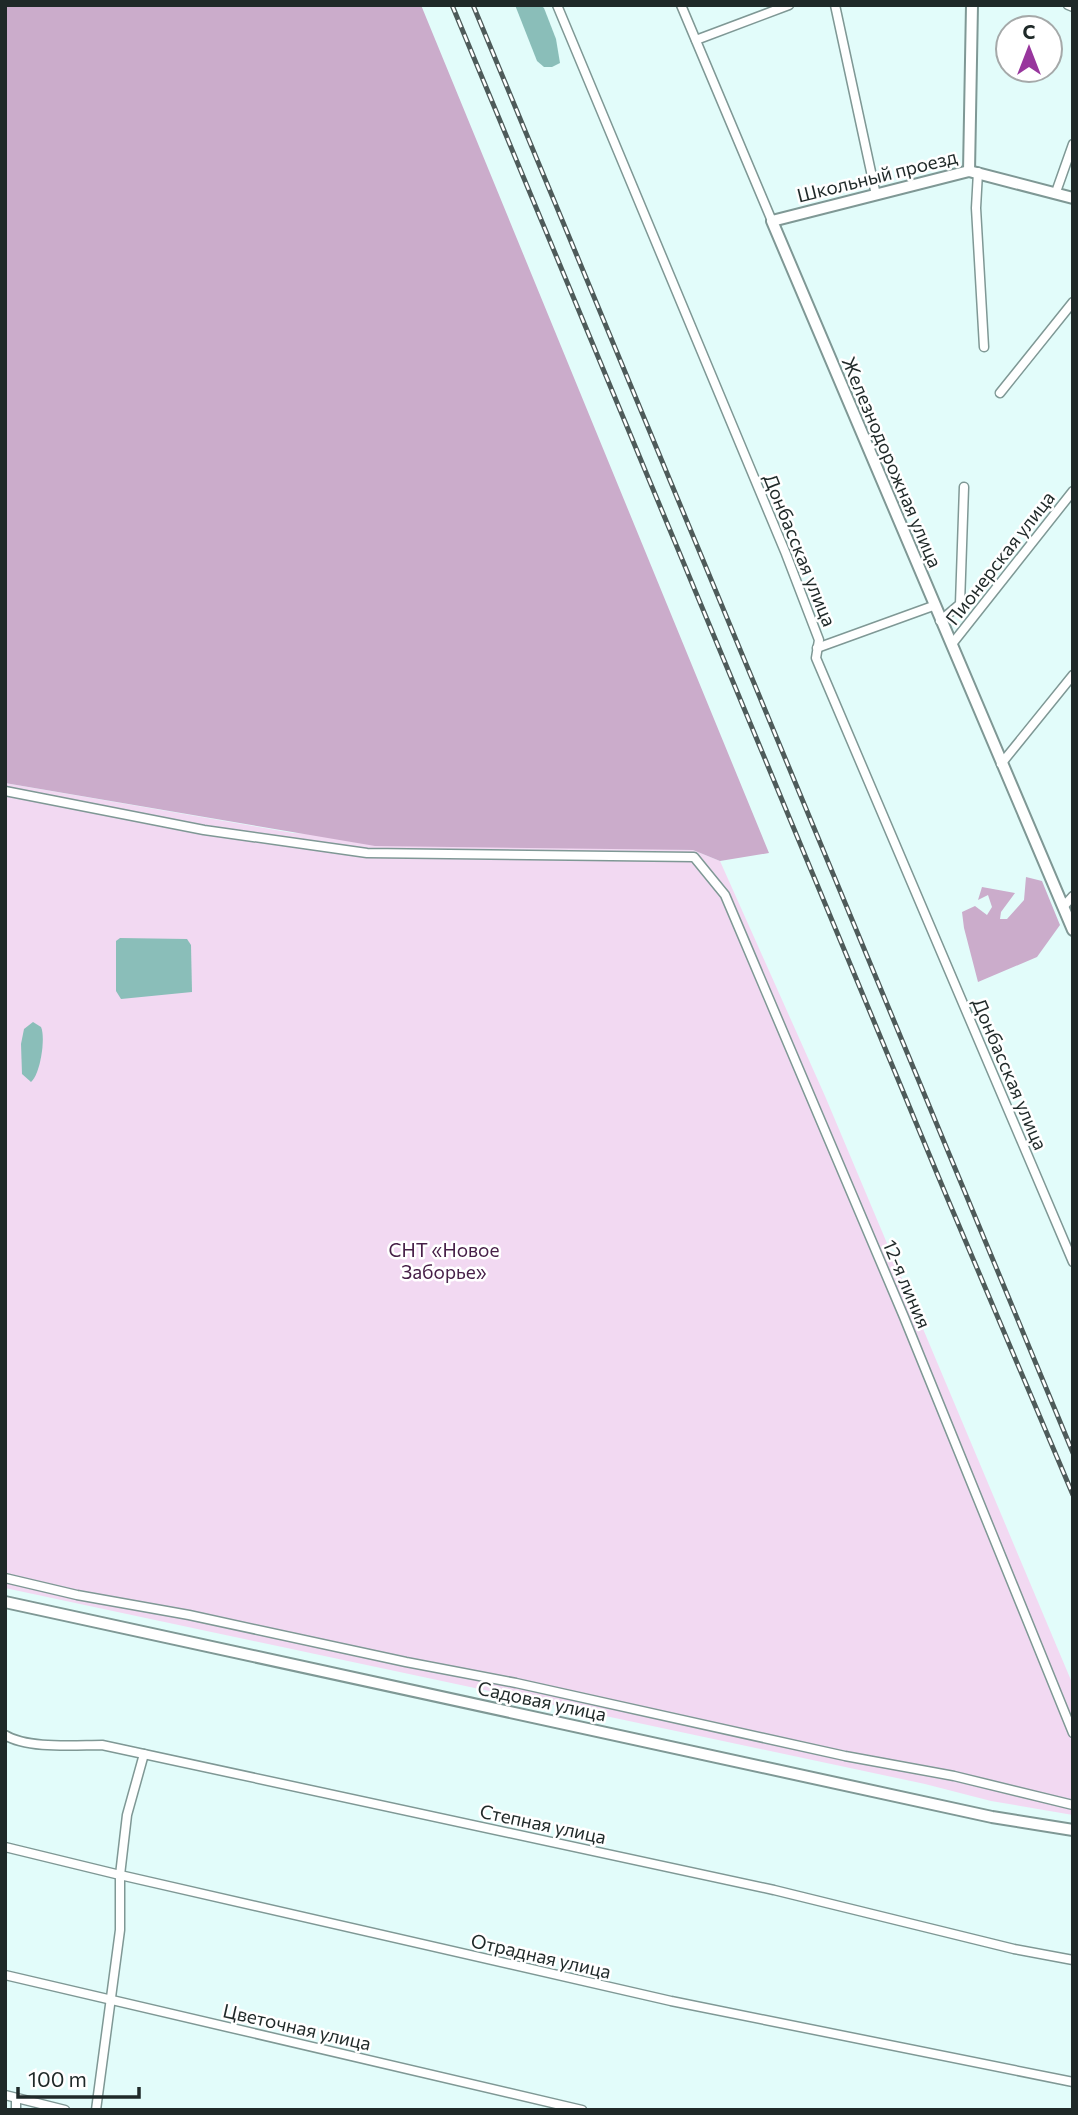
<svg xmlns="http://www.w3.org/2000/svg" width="1078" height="2115" viewBox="0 0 1078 2115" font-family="Commissioner,sans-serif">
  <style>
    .green { fill: #f2d9f2 }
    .forest { fill: #cbaccb }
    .water { fill: #8abeb9 }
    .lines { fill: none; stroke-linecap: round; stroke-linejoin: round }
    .street-casing { stroke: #7f9895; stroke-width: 11 }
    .secondary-casing { stroke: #7f9895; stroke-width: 14 }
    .street { stroke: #fff; stroke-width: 8 }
    .secondary { stroke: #fff; stroke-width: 10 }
    .rail-casing { stroke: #4e5b5a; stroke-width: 5 }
    .rail { stroke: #fff; stroke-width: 2.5; stroke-dasharray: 8; stroke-linecap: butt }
    .labels { text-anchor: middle; stroke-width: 5; stroke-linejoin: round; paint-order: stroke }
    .street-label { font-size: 19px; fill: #1f2928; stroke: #fff }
    .park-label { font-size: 19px; fill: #472048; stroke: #fff }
  </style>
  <rect width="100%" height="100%" fill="#e2fcfa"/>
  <polygon class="green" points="5,783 293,833 693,850 720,861 825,1096 1073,1685 1073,1815 991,1801 925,1784 5,1588"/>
  <g class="forest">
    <polygon points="5,5 421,5 769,853 720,861 693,850 375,846 5,783"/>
    <polygon points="1026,877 1042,881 1060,925 1037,957 978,982 964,928 962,912 975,906 987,915 992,907 988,895 978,900 982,887 1015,893 1001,912 1000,919 1007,919 1024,900"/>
  </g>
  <g class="water">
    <polygon points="515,5 540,5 544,8 556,39 560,63 552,67 544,67 537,61"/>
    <polygon points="120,938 187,939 191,945 192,992 121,999 116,991 116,941"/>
    <path d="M33,1022l8,5c5,11 -1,48 -10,55l-9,-8 -1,-30 3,-15z"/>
  </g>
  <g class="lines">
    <defs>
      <g id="street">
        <polyline points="557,5 786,554 819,640 816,658 1073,1262"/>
        <polyline points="681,5 772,221"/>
        <polyline points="835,5 876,195"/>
        <polyline points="1068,5 1073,7"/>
        <polyline points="696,40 789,5"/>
        <polyline points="978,172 976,208 984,347"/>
        <polyline points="1056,192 1073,144"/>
        <polyline points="1000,393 1073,302"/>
        <polyline points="940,621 960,604 964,487"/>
        <polyline points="952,644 1073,491"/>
        <polyline points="817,648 933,606"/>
        <polyline points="1001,764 1073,675"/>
        <polyline points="5,791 204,830 367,853 694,857 725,895 904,1317 1073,1733"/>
        <polyline points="1063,907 1073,896"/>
        <polyline points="5,1578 77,1595 189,1615 406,1662 516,1683 845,1756 954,1776 1073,1805"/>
        <path d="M5,1735c22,14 70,10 97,10l672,145 240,59 59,11"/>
        <polyline points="5,1847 120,1875 671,2001 1073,2082"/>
        <polyline points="5,1975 582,2110"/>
        <polyline points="5,2095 65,2110"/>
        <polyline points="16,2110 16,2099"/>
        <polyline points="96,2110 120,1930 120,1875 127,1815 144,1754"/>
      </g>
      <g id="secondary">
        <polyline points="969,171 972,5"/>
        <polyline points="1073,198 969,171 772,221 1073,930"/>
        <polyline points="5,1602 992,1817 1073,1830"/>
      </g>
    </defs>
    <use href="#street" class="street-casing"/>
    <use href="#secondary" class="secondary-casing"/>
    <use href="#street" class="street"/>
    <use href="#secondary" class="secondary"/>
    <defs>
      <g id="rail">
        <polyline points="452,5 946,1195 1073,1495"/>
        <polyline points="473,5 1073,1453"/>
      </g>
    </defs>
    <use href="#rail" class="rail-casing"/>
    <use href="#rail" class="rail"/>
  </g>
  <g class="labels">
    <g class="street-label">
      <text transform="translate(877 176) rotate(-14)" y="7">Школьный проезд</text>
      <text transform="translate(892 462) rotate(67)" y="7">Железнодорожная улица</text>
      <text transform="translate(800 550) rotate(68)" y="7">Донбасская улица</text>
      <text transform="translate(1000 558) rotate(-52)" y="7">Пионерская улица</text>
      <text transform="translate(1010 1074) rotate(67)" y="7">Донбасская улица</text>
      <text transform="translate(907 1284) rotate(67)" y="7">12-я линия</text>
      <text transform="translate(542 1701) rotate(12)" y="7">Садовая улица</text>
      <text transform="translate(543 1824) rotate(12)" y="7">Степная улица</text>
      <text transform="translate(541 1956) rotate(13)" y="7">Отрадная улица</text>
      <text transform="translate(297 2027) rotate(13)" y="7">Цветочная улица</text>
    </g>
    <g class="park-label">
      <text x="444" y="1257">СНТ «Новое<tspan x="444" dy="22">Заборье»</tspan></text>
    </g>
  </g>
  <rect width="1078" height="2115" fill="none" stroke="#1f2928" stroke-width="14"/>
  <g transform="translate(1029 49)"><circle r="33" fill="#ffffff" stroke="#a5a9a9" stroke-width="2"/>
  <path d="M0-5L12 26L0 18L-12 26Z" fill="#98369d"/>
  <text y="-10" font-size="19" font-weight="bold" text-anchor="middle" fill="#1f2928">С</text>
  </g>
  <path d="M18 2087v10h121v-10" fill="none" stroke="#1f2928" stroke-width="3.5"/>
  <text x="28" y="2087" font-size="21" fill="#1f2928" stroke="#ffffff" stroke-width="5" paint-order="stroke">100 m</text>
</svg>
